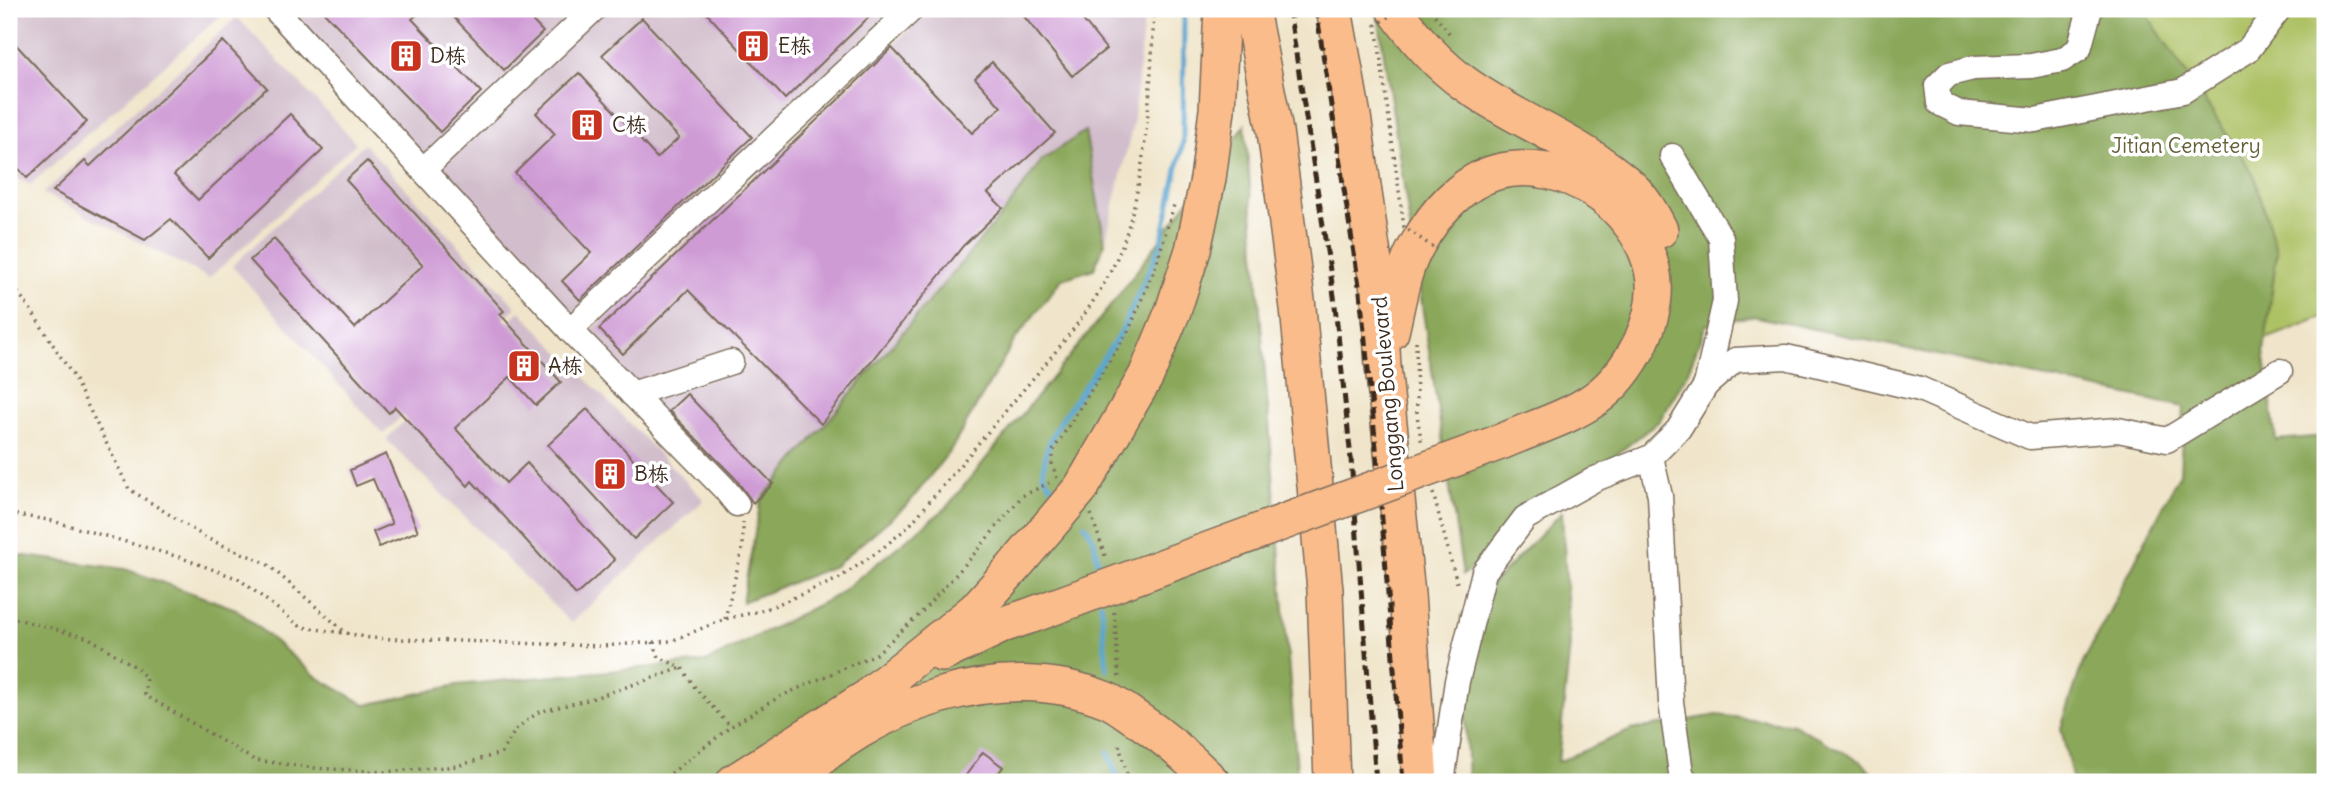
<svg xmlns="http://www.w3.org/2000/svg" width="2334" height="791" viewBox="0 0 2334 791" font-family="Delius,'LXGW WenKai TC',sans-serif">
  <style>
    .industrial { fill: #d1bdcb }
    .green { fill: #adc165; stroke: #747642; stroke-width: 2 }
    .forest { fill: #8aa75a; stroke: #62683c; stroke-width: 2 }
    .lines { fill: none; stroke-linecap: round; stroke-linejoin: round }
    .stream { stroke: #55a3ce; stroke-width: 5 }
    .building { fill: #cf9bd5 }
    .minor-casing { stroke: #7a6b5a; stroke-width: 27 }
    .highway-casing { stroke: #7a6b5a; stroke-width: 38 }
    .path { stroke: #7a6b5a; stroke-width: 3.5; stroke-dasharray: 2 5; stroke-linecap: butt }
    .minor { stroke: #fff; stroke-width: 24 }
    .highway { stroke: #fabc8b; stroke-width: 35 }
    .rail { stroke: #3b2a1e; stroke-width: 5; stroke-dasharray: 10 5; stroke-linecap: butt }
    .highway-bridge-casing { stroke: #7a6b5a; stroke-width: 38; stroke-linecap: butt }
    .path-bridge { stroke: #7a6b5a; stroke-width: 3.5; stroke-dasharray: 2 5; stroke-linecap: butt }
    .highway-bridge { stroke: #fabc8b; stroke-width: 35 }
    .labels { text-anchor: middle; stroke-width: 7; stroke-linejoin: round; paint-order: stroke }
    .poi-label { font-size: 21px; fill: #3b2a1e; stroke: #fff; text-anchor: start }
    .park-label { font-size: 21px; fill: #635f37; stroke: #fff }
    .street-label { font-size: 21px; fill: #3b2a1e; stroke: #fff }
  </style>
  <rect width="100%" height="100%" fill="#fff"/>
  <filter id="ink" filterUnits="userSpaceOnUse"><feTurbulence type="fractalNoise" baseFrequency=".0143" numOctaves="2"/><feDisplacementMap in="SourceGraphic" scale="14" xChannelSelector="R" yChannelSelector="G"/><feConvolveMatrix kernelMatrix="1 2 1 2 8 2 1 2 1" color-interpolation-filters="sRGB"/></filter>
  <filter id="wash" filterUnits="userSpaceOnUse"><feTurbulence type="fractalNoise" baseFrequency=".00686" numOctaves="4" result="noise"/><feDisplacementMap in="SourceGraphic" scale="28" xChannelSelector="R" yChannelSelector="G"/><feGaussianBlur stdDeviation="1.57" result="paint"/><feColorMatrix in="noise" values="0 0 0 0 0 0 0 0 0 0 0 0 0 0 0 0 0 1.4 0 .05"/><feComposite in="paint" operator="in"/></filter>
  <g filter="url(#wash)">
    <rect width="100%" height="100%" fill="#f0e5ca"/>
    <g class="industrial">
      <polygon points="9,9 226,9 227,10 30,185 9,175"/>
      <polygon points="301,9 898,9 571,315 294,15"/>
      <polygon points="931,9 1143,9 1143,28 1133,124 1105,243 1085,132 1041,161 1007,209 752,509 587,334"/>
      <polygon points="237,17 356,143 209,278 43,193"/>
      <polygon points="364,144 516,307 383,434 232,266"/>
      <polygon points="520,311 704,500 571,623 386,439"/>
    </g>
    <polygon class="green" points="1907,9 2325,9 2325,316 2269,338 1986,200"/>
    <g class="forest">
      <polygon points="1377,9 2143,9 2254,175 2277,252 2264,351 2276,440 2325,436 2325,782 2073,782 2061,728 2082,665 2180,473 2184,407 1752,316 1706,325 1687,374 1659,421 1463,575"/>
      <polygon points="1245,125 1298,782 9,782 9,554 125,569 236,609 317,677 366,705 457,685 706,662 836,596 946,508 1112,304"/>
      <polygon points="1085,131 1105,243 1094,269 1062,279 1014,341 952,448 909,503 835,566 742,602 761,500 1007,209 1041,161"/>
      <polygon points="1562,512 1570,645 1558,762 1631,730 1717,715 1793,724 1863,763 1878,782 1468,782 1461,616"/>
    </g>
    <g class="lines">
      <g class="stream">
        <polyline points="1052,487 1043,474 1046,452 1056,428 1121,332 1161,244 1183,142 1184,9"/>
        <polyline points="1085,525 1094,540 1100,576"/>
        <polyline points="1101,603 1107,670"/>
        <polyline points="1108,752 1119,782"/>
      </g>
    </g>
    <g id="blocks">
      <g class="building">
        <polygon points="321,9 423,9 412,19 481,92 440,132"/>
        <polygon points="446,9 521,9 543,32 504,70"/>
        <polygon points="703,9 877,9 785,99"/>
        <polygon points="1018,9 1074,9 1106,49 1072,76"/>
        <polygon points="642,18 752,137 580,300 562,281 591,253 515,173 555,134 536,113 579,73 657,158 679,138 602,55"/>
        <polygon points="9,37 87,122 27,178 9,158"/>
        <polygon points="223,41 267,88 174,175 198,200 290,114 323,150 208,258 171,219 145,240 53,191 85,161 90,166"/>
        <polygon points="892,48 972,133 1001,107 975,78 992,62 1055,133 988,193 1003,208 963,246 821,424 688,290 623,354 599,329"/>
        <polygon points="367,161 504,311 500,314 561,382 536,405 510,377 455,428 506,483 527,463 615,560 576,595 472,481 468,486 395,407 389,413 250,260 274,239 355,328 423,265 346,180"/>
        <polygon points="687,394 773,484 753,503 735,478 669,411"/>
        <polygon points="587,409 673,502 634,539 548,445"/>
        <polygon points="386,454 418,531 379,547 373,532 392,524 373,479 356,486 350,470"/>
        <polygon points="983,752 1003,767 992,782 961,782"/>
      </g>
    </g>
  </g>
  <g filter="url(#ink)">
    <use href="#blocks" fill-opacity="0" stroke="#7a6b5a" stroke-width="2"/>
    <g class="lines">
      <defs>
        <g id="minor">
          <polyline points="275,9 570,330 724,488 737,504"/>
          <polyline points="2090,9 2079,49 2062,60 2031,66 1973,68 1949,74 1937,86 1939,103 1959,113 2035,120 2183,91 2248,50 2279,9"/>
          <polyline points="1672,156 1721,238 1725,301 1706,385"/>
          <polyline points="423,170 594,9"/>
          <polyline points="570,330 912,9"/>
          <polyline points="632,394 731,362"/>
          <polyline points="1651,457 1660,496 1671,702 1681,773 1686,782"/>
          <polyline points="1442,782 1457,681 1484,572 1525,518 1595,479 1651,457 1678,430 1706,385 1735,360 1786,357 1920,389 2030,437 2118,430 2167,440 2280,371"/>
        </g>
        <g id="highway">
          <polyline points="1251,9 1275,131 1298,308 1325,590 1332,782"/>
          <polyline points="1334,9 1353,116 1379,297 1383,366 1407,594 1420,782"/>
          <path d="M1394,9c20,28 42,54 70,74 51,37 113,58 161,99 16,13 26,30 35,48"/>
          <path d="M1391,332c7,-29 11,-61 26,-87 17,-31 44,-63 80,-73 66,-17 140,33 155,97 6,25 -1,51 -11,73 -11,22 -26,43 -46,57 -27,19 -62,29 -92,42"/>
          <polyline points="942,654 1005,624 1032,615"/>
          <polyline points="873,692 975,610 1020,560 1081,488 1146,376 1173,311 1193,250 1208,179 1217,110 1222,9"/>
          <polyline points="734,782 893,681"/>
          <path d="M793,782c78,-77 207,-126 314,-82 9,4 18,11 27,17 29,19 54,40 78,65"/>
        </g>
      </defs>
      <use href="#minor" class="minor-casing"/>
      <use href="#highway" class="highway-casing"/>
      <g class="path">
        <polyline points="1430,10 1450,34"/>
        <path d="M9,281l20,26 44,69 56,113 79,50 58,24 80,70 24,5 232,8 69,-5 54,-22 39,-9 74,-31 41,-28 30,-25c37,-44 73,-87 110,-131 37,-44 79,-90 101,-144 27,-68 31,-169 34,-242"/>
        <polyline points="1416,341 1417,415 1422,445"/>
        <polyline points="1057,478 1052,463 1054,449 1129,330 1156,265 1174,205"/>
        <polyline points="1433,493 1458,587"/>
        <polyline points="9,514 49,520 179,557 239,579 301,627 344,633"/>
        <polyline points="1091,514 1106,559"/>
        <polyline points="1114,612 1119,677"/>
        <polyline points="9,617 89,638 136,667 146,678 145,695 254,760 314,768 385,772 457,766 501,753 517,728 539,712 591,699 682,668"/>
        <polyline points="725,619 743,545 743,522"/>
        <polyline points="653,642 659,657 682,668 696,689 730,726"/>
        <polyline points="1119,745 1129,782"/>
        <polyline points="660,782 730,727 779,697 876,654 920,614 970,559 1022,496 1049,483"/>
      </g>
      <use href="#minor" class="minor"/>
      <use href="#highway" class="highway"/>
      <g class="rail">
        <polyline points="1289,9 1334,296 1351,459 1376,782"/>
        <polyline points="1316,9 1360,292 1377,457 1403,782"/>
      </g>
      <defs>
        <polyline id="highway-bridge" points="1032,615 1503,441"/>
      </defs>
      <use href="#highway-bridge" class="highway-bridge-casing"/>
      <polyline class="path-bridge" points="1400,9 1376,25 1404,227 1434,248"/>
      <use href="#highway-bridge" class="highway-bridge"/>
    </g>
  </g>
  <defs>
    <symbol id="building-square" viewBox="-11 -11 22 22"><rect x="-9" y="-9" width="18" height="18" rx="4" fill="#c8321e" stroke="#fff"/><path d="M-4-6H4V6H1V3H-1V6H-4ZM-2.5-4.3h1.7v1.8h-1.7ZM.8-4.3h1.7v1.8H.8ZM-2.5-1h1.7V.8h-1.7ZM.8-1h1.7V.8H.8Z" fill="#fff"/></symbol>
  </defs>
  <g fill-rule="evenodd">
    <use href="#building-square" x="734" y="27" width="38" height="38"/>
    <use href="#building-square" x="387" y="37" width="38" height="38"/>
    <use href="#building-square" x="568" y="106" width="38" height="38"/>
    <use href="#building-square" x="505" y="347" width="38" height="38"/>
    <use href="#building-square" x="591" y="455" width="38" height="38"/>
  </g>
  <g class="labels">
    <g class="poi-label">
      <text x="778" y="53">E栋</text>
      <text x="430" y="63">D栋</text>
      <text x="612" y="132">C栋</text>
      <text x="548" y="373">A栋</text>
      <text x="634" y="481">B栋</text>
    </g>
    <g class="park-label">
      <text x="2186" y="153">Jitian Cemetery</text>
    </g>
    <g class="street-label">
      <text transform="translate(1388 394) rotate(-95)" y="7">Longgang Boulevard</text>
    </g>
  </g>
  <rect width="2334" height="791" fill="none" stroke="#fff" stroke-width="35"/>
</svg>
